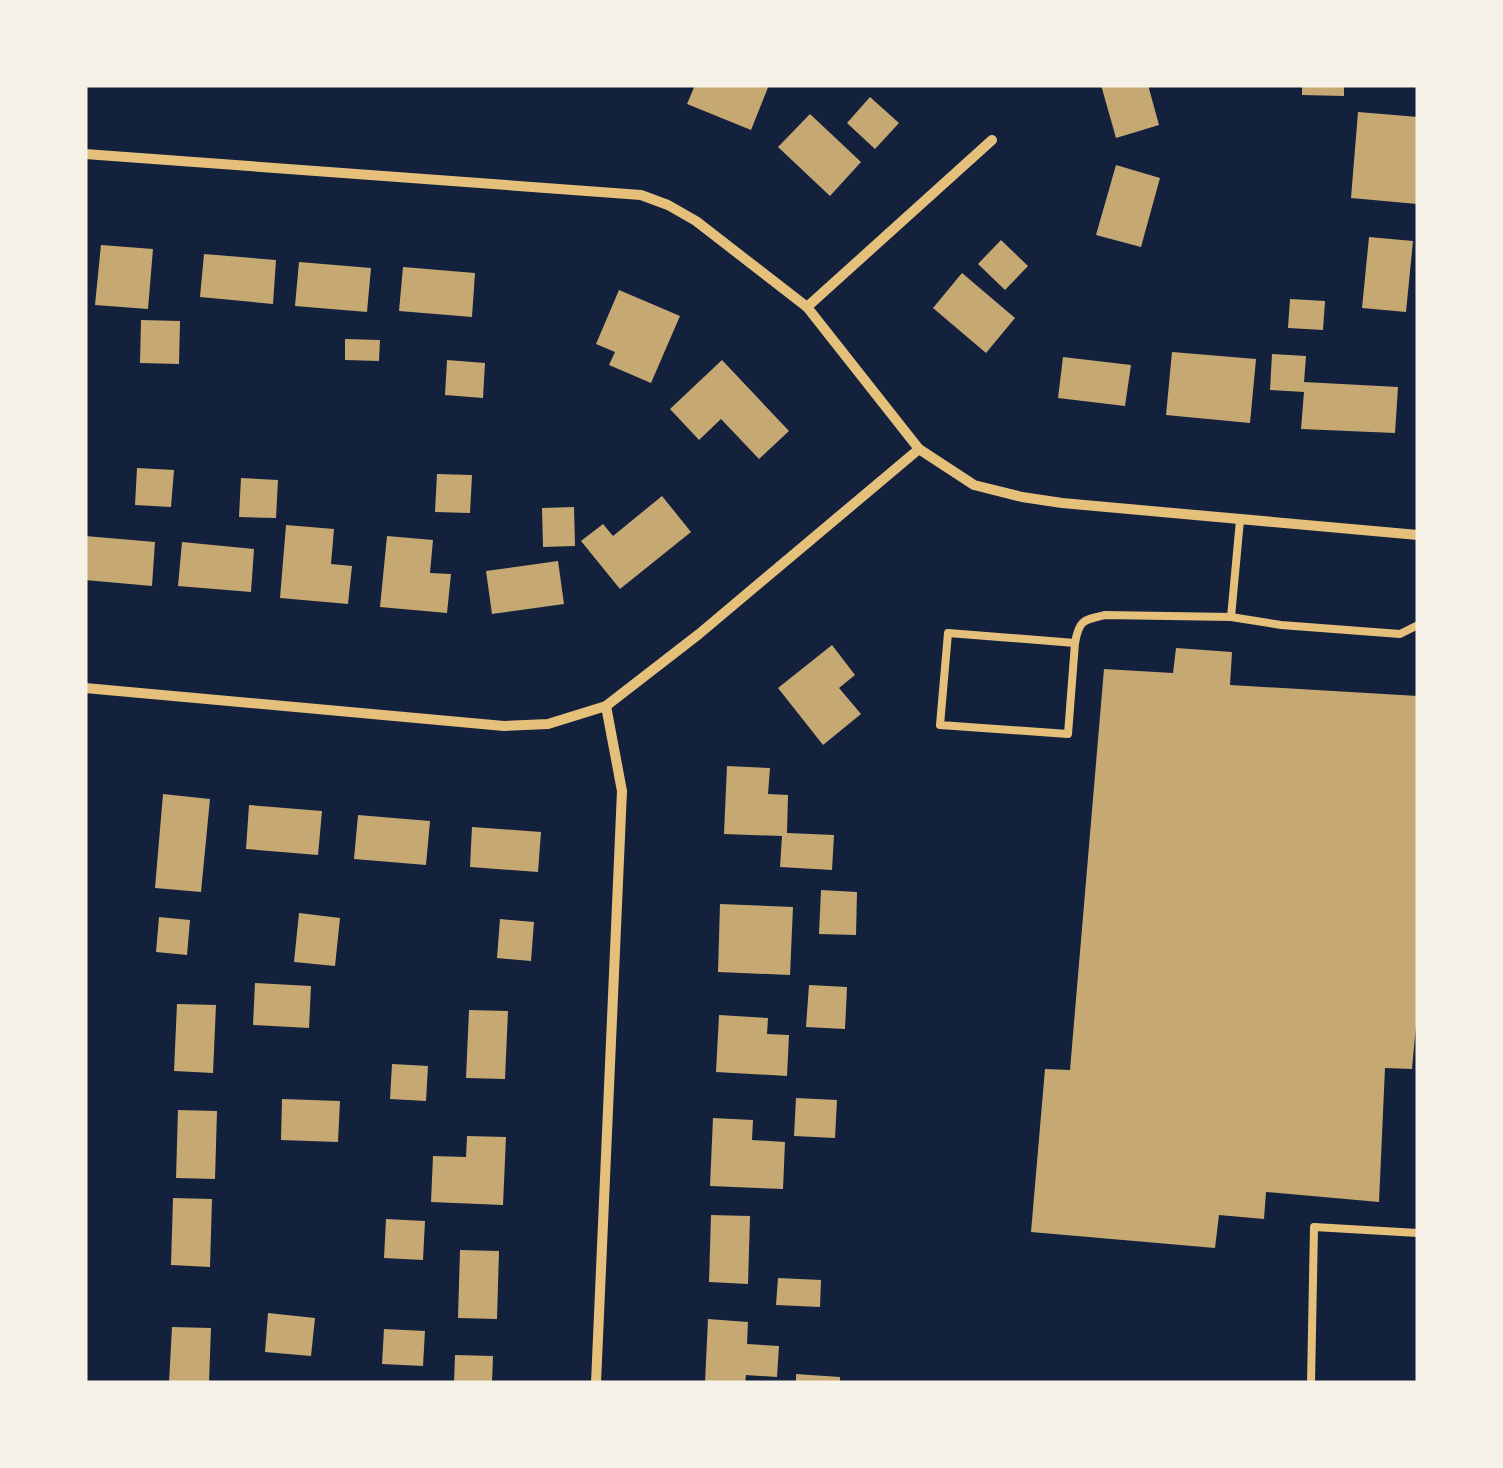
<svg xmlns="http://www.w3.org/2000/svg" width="1503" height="1468" viewBox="0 0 1503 1468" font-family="Quicksand,sans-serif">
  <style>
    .building { fill: #c6a872 }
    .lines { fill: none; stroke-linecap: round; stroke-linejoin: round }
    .service { stroke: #e5c07b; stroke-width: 8 }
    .minor { stroke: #e5c07b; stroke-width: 10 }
  </style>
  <rect width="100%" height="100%" fill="#14213d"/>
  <g class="building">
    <polygon points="695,85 769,85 751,130 687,104"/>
    <polygon points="1101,85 1148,85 1159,125 1116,138"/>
    <polygon points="1302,85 1344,85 1344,96 1302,95"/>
    <polygon points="870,97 899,123 875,149 847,123"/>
    <polygon points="1358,112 1418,117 1417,204 1351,198"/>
    <polygon points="810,114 861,162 830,196 778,147"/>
    <polygon points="1116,165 1160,178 1141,247 1096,235"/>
    <polygon points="1369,237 1413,241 1406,312 1362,308"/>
    <polygon points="1001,240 1028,266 1005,290 978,264"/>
    <polygon points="101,245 153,249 148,309 95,305"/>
    <polygon points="204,254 276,260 273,304 200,297"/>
    <polygon points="299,262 371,268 367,312 295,306"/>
    <polygon points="403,267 475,273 472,317 399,311"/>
    <polygon points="962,273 1015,318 986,353 933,308"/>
    <polygon points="619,290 680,316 651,383 609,365 615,352 596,344"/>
    <polygon points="1290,299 1325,301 1323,330 1288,328"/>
    <polygon points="141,320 180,321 179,364 140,363"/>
    <polygon points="345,339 380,340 379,361 345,360"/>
    <polygon points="1172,352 1256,359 1250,423 1166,415"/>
    <polygon points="1272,354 1306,356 1304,382 1398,387 1395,433 1301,429 1304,392 1270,390"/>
    <polygon points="1063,357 1131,365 1125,406 1058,398"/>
    <polygon points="447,360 485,363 483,398 445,395"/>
    <polygon points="722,360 789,431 759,459 721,419 699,440 670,409"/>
    <polygon points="137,468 174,470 171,507 135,505"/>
    <polygon points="437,474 472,475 470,513 435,512"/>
    <polygon points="241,478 278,480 276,518 239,517"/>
    <polygon points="662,496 691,532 620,589 581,541 603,524 613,536"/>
    <polygon points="574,507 575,546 543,547 542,508"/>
    <polygon points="286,525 334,529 331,564 352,566 348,604 280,598"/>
    <polygon points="85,536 155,542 152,586 85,580"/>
    <polygon points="387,536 433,540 430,573 451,574 447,613 380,607"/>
    <polygon points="182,542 254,549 251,592 178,586"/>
    <polygon points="558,561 564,604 492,614 486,571"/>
    <polygon points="832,645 855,675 839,688 861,714 823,745 778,688"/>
    <polygon points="1176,648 1232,652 1230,685 1418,696 1418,1003 1412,1069 1385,1068 1379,1202 1266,1192 1264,1219 1219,1215 1215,1248 1031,1232 1045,1069 1070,1070 1104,669 1173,673"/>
    <polygon points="727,766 770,768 768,794 788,795 787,833 834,835 832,870 780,867 782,836 724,834"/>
    <polygon points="163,794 210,799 201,892 155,888"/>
    <polygon points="249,805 322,811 318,855 246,849"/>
    <polygon points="358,815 430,821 426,865 354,859"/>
    <polygon points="472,827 541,832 538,872 470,867"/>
    <polygon points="821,890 857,892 856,935 819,934"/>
    <polygon points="720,904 793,907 790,975 718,972"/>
    <polygon points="299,913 340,918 335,966 294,962"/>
    <polygon points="159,917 190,920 187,955 156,952"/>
    <polygon points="500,919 534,922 531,961 497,958"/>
    <polygon points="255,983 311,986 309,1028 253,1025"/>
    <polygon points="809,985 847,987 845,1029 806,1027"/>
    <polygon points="177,1004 216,1005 213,1073 174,1071"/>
    <polygon points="469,1010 508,1011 505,1079 466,1078"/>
    <polygon points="719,1015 768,1018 767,1034 789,1035 787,1076 716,1072"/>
    <polygon points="392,1064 428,1066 426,1101 390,1099"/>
    <polygon points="796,1098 837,1100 835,1138 794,1136"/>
    <polygon points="282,1099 340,1101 338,1142 281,1140"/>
    <polygon points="178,1110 217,1111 215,1179 176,1178"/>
    <polygon points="713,1118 753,1120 752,1140 785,1142 783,1189 710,1186"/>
    <polygon points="467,1136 506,1137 503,1205 431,1202 433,1156 466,1157"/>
    <polygon points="173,1198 212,1199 210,1267 171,1265"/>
    <polygon points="711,1215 750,1216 748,1284 709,1282"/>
    <polygon points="386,1219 425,1221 423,1260 384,1258"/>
    <polygon points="460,1250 499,1251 497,1319 458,1318"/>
    <polygon points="778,1278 821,1280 820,1307 776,1305"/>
    <polygon points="268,1313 315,1318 311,1356 265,1352"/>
    <polygon points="708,1319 748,1322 747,1344 779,1346 777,1377 746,1375 745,1383 705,1383"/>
    <polygon points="172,1327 211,1328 209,1383 169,1383"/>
    <polygon points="384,1329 425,1331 423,1366 382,1364"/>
    <polygon points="455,1355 493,1356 492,1383 454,1383"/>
    <polygon points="796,1374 840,1377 840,1383 796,1383"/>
  </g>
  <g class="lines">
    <g class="service">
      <polyline points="1240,520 1231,617 1281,625 1400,634 1418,625"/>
      <path d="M1075,643l-7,91 -128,-9 8,-92 127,10c4,-23 8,-23 30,-28l126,2"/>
      <polyline points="1311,1383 1314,1227 1418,1233"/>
    </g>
    <g class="minor">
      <polyline points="85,154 641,195 668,205 696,221 807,307 919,449 974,485 1022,497 1062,503 1418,535"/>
      <polyline points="807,307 992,140"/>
      <polyline points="85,688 504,726 548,724 606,706 699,634 919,449"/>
      <polyline points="596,1383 622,791 606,706"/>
    </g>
  </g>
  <rect width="1503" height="1468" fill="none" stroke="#f6f1e7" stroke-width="175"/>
</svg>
